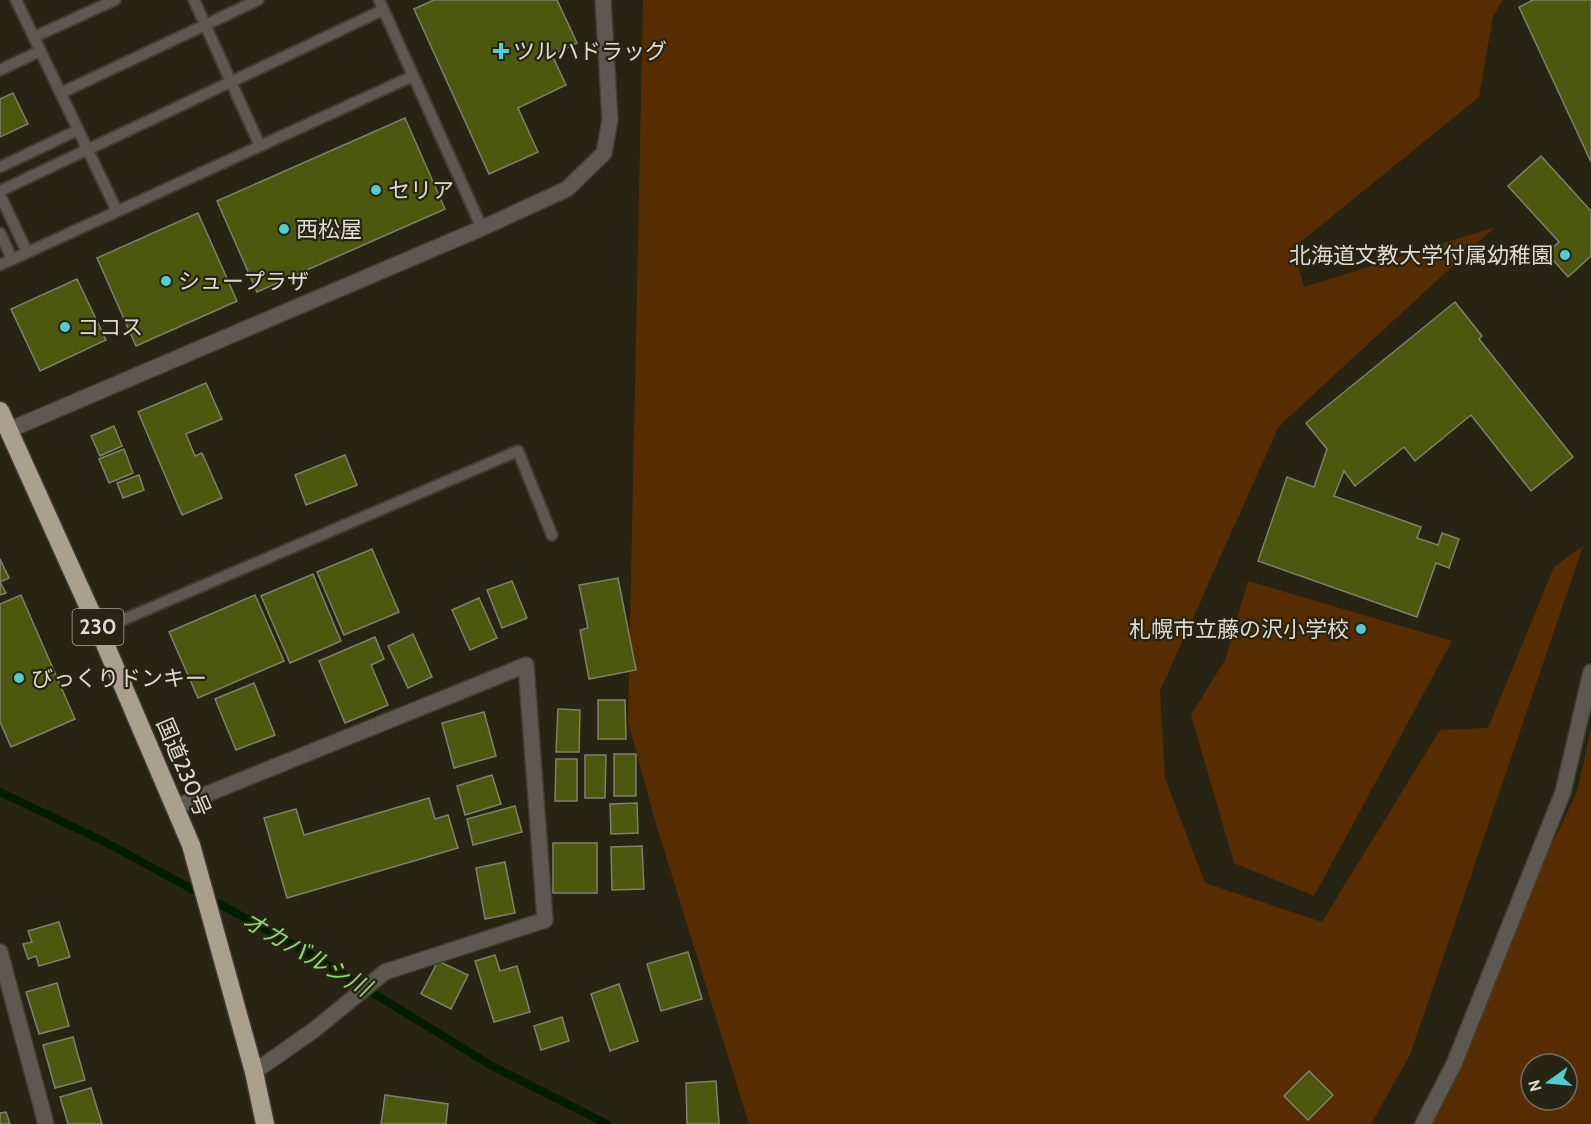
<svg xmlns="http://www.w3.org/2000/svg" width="1591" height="1124" viewBox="0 0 1591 1124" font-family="Cabin,'Noto Sans JP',sans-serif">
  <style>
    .green { fill: #582c01; fill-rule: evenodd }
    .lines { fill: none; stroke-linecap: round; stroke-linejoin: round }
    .stream { stroke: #031d00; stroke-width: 8 }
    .building { fill: #4c580e; stroke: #7d816e; stroke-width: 1.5 }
    .lane-casing { stroke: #413e2e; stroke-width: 14 }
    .street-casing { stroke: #413e2e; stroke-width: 18 }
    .highway-casing { stroke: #413e2e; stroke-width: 21 }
    .lane { stroke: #5d5850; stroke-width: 10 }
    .street { stroke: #5d5850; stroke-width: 15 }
    .highway { stroke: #ab9f8d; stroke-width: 18 }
    .poi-dot { fill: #51ccd1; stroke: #282413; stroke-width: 2 }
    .labels { text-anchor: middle; stroke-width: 4.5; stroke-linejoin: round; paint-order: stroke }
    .shield { fill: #282413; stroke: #a7a599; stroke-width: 1.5 }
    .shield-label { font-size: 21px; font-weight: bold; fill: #dedcd2 }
    .poi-label { font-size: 22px; fill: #dedcd2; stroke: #282413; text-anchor: start }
    .street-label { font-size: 22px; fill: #dedcd2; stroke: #282413 }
    .water-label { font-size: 24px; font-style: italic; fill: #8dd575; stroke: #282413 }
  </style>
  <rect width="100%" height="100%" fill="#282413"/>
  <g class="green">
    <polygon points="643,0 1503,0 1493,16 1479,97 1293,248 1304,287 1495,227 1279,426 1160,691 1165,778 1205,883 1322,922 1440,730 1488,728 1554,567 1583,546 1410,1055 1371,1124 749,1124 656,824 628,722"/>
    <polygon points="1248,581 1452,641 1314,896 1234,863 1191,715 1225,660"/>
    <path d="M1591,729v395h-174l160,-332zM1531,1064h36v36h-36z"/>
  </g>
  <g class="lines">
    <polyline class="stream" points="0,792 105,842 293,944 492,1066 607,1124"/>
  </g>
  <g class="building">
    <polygon points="434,0 557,0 577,43 552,55 566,85 518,108 538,152 489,174 414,9"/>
    <polygon points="1533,0 1591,0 1591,162 1519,7"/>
    <polygon points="13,93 28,124 0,137 0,99"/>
    <polygon points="405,118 445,209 257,292 217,201"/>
    <polygon points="1541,156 1591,211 1591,256 1568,277 1547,253 1559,242 1508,186"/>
    <polygon points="198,213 237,301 136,346 97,258"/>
    <polygon points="77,279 106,340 40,371 11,309"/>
    <polygon points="1455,302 1482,336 1479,339 1573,457 1531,491 1471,415 1415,461 1404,447 1355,486 1344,471 1334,496 1421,527 1417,538 1438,545 1442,533 1459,539 1449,568 1436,563 1417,617 1258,561 1287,477 1314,487 1327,449 1306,423"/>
    <polygon points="206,383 222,419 186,434 195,456 202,453 222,498 182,515 138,412"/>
    <polygon points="114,426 122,446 100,456 91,436"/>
    <polygon points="124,449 133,473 109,483 99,459"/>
    <polygon points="345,455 357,485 306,505 295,475"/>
    <polygon points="139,475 144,490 123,498 117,483"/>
    <polygon points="372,549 399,612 344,635 317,572"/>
    <polygon points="0,559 9,578 0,582 6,593 0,595"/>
    <polygon points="313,574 341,641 290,663 261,596"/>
    <polygon points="618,578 636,670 589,679 580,630 588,628 579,585"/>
    <polygon points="512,581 527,618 502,628 487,590"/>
    <polygon points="21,595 75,719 11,747 0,722 0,604"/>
    <polygon points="255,595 284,661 198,698 169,632"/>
    <polygon points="479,598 497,638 470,650 452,610"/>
    <polygon points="413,634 432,677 408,688 388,646"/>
    <polygon points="375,637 384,659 371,665 388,705 345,723 319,661"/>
    <polygon points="254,683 275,735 236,750 215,699"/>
    <polygon points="598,700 625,700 626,739 598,739"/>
    <polygon points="558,709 580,710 579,752 556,752"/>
    <polygon points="484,712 496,756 454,768 442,723"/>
    <rect x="614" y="754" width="22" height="42"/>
    <polygon points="585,755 606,755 605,798 585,798"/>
    <polygon points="556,759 577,759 577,801 555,801"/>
    <polygon points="492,775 501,804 465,815 457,786"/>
    <polygon points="429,798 435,819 448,815 458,848 287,898 264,818 296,809 304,835"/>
    <polygon points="637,803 638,833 611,834 610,804"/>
    <polygon points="515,806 522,832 473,845 467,819"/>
    <rect x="553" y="843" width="44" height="50"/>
    <polygon points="642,846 644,889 612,890 611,847"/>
    <polygon points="505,862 515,913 485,919 476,868"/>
    <polygon points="59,922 70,957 39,966 36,956 28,959 23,944 32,942 28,931"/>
    <polygon points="688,952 702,999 661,1011 647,964"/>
    <polygon points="495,955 500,971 517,966 530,1012 494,1022 475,961"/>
    <polygon points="438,961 468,975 451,1009 421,994"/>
    <polygon points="57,983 69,1026 39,1034 26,992"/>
    <polygon points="619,984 638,1041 610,1051 591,994"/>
    <polygon points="562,1017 569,1041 541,1050 534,1026"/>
    <polygon points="73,1037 85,1080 55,1088 43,1045"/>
    <polygon points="1309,1071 1333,1095 1308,1120 1284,1096"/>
    <polygon points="716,1081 719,1124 687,1124 686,1083"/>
    <polygon points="91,1088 102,1124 68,1124 60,1097"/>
    <polygon points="385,1095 448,1104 446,1124 381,1124"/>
    <polygon points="6,1112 10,1124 0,1124 0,1113"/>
  </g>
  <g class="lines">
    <defs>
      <g id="lane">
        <polyline points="16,0 117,211"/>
        <polyline points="194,0 260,146"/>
        <polyline points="379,0 482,228"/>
        <polyline points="34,37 115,0"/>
        <polyline points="0,70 40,51"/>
        <polyline points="61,93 258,0"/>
        <polyline points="0,167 78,130"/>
        <polyline points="0,191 383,10"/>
        <polyline points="0,195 27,252"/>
        <polyline points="0,233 12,259"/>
        <polyline points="0,265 413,76"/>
        <polyline points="99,630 518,451 552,535"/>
      </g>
      <g id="street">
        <polyline points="9,430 482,228 567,189 604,153 610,120 603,0"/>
        <polyline points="175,807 526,665 545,920 385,972 314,1030 254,1072"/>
        <polyline points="0,952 46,1124"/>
        <polyline points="1423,1124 1454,1064 1563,792 1591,672"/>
      </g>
      <polyline id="highway" points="0,411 99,630 191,845 254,1072 265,1124"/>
    </defs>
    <use href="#lane" class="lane-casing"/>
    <use href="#street" class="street-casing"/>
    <use href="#highway" class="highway-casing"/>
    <use href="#lane" class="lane"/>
    <use href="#street" class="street"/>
    <use href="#highway" class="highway"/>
  </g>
  <g class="poi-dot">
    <path d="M498 42h6v6h6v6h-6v6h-6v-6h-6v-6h6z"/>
    <circle cx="376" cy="190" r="6"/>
    <circle cx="284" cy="229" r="6"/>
    <circle cx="1565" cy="255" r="6"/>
    <circle cx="166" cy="281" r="6"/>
    <circle cx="65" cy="327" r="6"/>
    <circle cx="1361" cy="629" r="6"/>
    <circle cx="19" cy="678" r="6"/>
  </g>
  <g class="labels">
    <rect class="shield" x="72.5" y="609" width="51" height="36" rx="4.5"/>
    <g class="shield-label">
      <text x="98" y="634">230</text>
    </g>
    <g class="poi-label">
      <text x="513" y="59">ツルハドラッグ</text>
      <text x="388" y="198">セリア</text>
      <text x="296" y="237">西松屋</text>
      <text x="1553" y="263" text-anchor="end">北海道文教大学付属幼稚園</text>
      <text x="178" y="289">シュープラザ</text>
      <text x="77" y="335">ココス</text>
      <text x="1349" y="637" text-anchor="end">札幌市立藤の沢小学校</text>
      <text x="31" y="686">びっくりドンキー</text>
    </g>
    <g class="street-label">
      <text transform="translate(184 767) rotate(67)" y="8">国道230号</text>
    </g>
    <g class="water-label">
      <text transform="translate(306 954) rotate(30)" y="8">オカバルシ川</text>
    </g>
  </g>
  <g transform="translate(1549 1082) rotate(255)"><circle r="28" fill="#282413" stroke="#716e5f" stroke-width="1.5"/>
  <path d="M0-4.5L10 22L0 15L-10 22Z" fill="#51ccd1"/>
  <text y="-9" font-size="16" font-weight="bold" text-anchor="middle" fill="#dedcd2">N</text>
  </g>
</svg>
